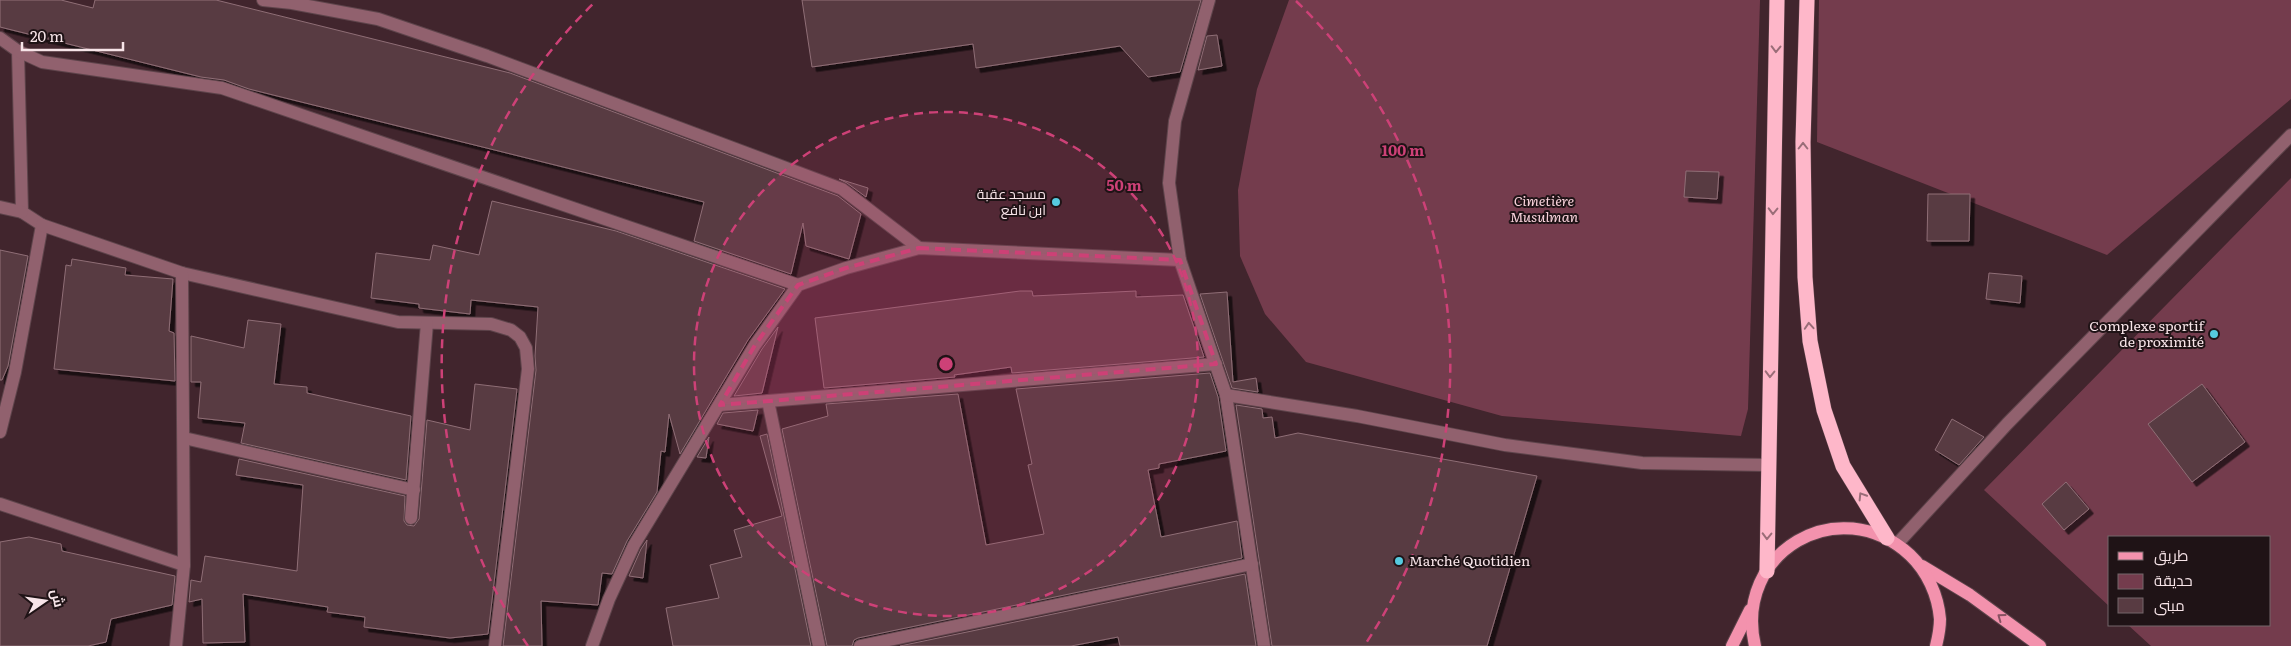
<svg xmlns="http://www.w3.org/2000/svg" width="2291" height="646" viewBox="0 0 2291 646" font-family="Literata,Cairo,serif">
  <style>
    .green { fill: #743c4d }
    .building { fill: #583b42; stroke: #8f6e76; filter: url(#shadow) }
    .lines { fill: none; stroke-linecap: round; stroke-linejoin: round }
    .minor-casing { stroke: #5e444b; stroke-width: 14 }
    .major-casing { stroke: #5e444b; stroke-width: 14 }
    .highway-casing { stroke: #5e444b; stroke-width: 16 }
    .minor { stroke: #91616e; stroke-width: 12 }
    .major { stroke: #f392ad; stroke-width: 12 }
    .highway { stroke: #feb7c9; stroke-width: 15 }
    .oneway { stroke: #9a6d78 }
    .oneway2 { stroke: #895262 }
    .marked { fill: #cd4177; fill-opacity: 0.2; stroke: #cd4177; stroke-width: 4; stroke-dasharray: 10 6; stroke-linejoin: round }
    .ring { fill: none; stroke: #cd4177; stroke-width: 2.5; stroke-dasharray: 9 6 }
    .poi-dot { fill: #55cadf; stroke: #1f1316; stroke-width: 2 }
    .labels { text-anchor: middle; stroke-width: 4; stroke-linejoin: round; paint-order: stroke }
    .poi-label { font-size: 14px; fill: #f7e4e8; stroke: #1f1316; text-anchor: end }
    .park-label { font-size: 14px; font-style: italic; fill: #fad3dc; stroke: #1f1316 }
    .centre { fill: #cd4177; stroke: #1f1316; stroke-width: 2.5 }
    .ring-label { font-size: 15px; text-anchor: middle; font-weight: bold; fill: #cd4177; stroke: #1f1316; stroke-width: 4; stroke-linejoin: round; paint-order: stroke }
  </style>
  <defs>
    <filter id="shadow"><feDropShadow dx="4.5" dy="4.5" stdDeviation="0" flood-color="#0009"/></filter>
  </defs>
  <rect width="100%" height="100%" fill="#41252d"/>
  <g class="green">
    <polygon points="1289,0 1760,0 1748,409 1741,436 1502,416 1306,362 1265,314 1240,256 1238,190 1257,89"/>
    <polygon points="1819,0 2291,0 2291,99 2107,255 1817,142"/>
    <polygon points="2291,178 2291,646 2151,646 2128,625 2270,625 2270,537 2110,537 2110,607 1984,490"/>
  </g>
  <g class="building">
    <polygon points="0,0 61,0 93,8 95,0 216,0 510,73 838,196 861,214 849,259 806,246 803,223 791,274 694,241 704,202 249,89 224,80 201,77 0,27"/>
    <polygon points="802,0 1201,0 1180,72 1148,77 1120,46 976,68 973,44 812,67"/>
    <polygon points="1217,35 1222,66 1198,70 1207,36"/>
    <polygon points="1686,171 1719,172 1717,199 1684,197"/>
    <polygon points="839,179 868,188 866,197 847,183"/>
    <polygon points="1928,194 1970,194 1969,241 1927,241"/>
    <polygon points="492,201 616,231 785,289 748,340 680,454 669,414 665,452 661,451 657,492 627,541 612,574 602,573 598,605 541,601 542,646 503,646 536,370 535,356 538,307 471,300 470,314 419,308 419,304 371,298 376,253 430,260 433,245 479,255"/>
    <polygon points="0,250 28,256 8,366 2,380 0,380"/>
    <polygon points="72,259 126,268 125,275 173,279 169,331 174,333 175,381 54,369 66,265 71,266"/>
    <polygon points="1989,273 2022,276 2020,303 1986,299"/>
    <polygon points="1020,291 1032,291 1033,296 1136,291 1136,297 1183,295 1204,357 1012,373 1011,367 954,375 955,377 824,388 815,318"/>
    <polygon points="1227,292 1233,382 1256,378 1258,392 1232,388 1200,294"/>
    <polygon points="248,320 281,324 274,384 307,387 307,393 411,416 406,480 241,443 245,423 198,418 201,382 191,382 191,336 244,348"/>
    <polygon points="778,327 762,393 734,396 762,349"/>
    <polygon points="1210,373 1218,397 1226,451 1159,464 1159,468 1148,470 1161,537 1237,521 1242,558 858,638 854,640 852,646 827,646 782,429 828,416 826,404 958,394 986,545 1044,534 1028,465 1032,464 1016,389"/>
    <polygon points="475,384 517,389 488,634 450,638 364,627 365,617 327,612 328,607 243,594 245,642 203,643 202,599 189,602 191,580 201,582 205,556 297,571 303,485 236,475 239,459 405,496 404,521 407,525 414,526 419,519 427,420 470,430"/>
    <polygon points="2202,384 2245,442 2192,482 2148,424"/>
    <polygon points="1236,405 1262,409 1263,418 1272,417 1275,438 1298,433 1537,476 1487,646 1272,646"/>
    <polygon points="758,410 753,431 717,424 723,413"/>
    <polygon points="1952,419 1984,437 1959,465 1935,450"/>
    <polygon points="767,434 811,646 673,646 666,608 719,598 710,565 742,557 734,530 782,516 760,436"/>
    <polygon points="709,437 706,458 697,457"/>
    <polygon points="2066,482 2089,509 2064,530 2042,504"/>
    <polygon points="29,537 61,544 62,551 175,576 172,605 111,619 106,642 88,646 0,646 0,542"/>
    <polygon points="647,540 643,578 629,576 641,549"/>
    <polygon points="1245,574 1256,646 1120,646 1118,637 1071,646 900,646"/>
  </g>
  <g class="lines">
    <defs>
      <g id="minor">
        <polyline points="263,0 292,3 378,19 487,56 842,189 919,248"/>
        <polyline points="1209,0 1175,121 1169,183 1180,260 1226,395 1264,646"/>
        <polyline points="0,38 18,51 22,212 42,225 15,372 0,432"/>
        <polyline points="18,51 42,62 222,88 798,285"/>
        <polyline points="0,207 22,212"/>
        <polyline points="42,225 182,273 398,322 491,324 511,330 520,337 526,348 528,369 495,646"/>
        <polyline points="1226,395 1357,416 1505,445 1642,463 1768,465"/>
        <polyline points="768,401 819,646"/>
        <polyline points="720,405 1216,364"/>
        <polyline points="184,438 414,490"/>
        <polyline points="0,504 184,565"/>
        <polyline points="411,518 427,323"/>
        <polyline points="1897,544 2007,424 2291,135"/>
        <polyline points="176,646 184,565 182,273"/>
        <polyline points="592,646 609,599 634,545 755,345 798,285 846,268 919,248 1180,260"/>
        <polyline points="860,646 1252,564"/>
      </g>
      <g id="major">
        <polyline points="1922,566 1970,595 2040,646"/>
        <polyline points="1732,646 1750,610"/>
        <path d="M1755,646c-22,-94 84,-156 155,-91 17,16 28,40 30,64 0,9 -2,19 -4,27"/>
      </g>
      <g id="highway">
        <polyline points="1807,0 1803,142 1805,277 1810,341 1824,410 1843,466 1887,538"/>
        <polyline points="1767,571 1777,0"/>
      </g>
    </defs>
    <use href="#minor" class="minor-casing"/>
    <use href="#major" class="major-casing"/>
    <use href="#highway" class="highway-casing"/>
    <use href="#minor" class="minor"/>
    <use href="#major" class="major"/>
    <use href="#highway" class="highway"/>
  </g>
  <defs><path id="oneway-chevron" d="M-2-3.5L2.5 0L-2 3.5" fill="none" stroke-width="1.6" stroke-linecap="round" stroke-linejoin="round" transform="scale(1.25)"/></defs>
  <g class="oneway">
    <use href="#oneway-chevron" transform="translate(1776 49) rotate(91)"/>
    <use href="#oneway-chevron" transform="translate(1803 146) rotate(-90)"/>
    <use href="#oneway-chevron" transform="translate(1773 211) rotate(91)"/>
    <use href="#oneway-chevron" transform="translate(1809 326) rotate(-94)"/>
    <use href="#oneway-chevron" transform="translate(1770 374) rotate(91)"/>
    <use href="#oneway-chevron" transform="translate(1862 496) rotate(-122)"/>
    <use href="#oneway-chevron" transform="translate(1767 536) rotate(91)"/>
  </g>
  <use class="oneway2" href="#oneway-chevron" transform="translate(2001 617) rotate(-144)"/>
  <path class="marked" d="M919,248l261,12 36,104 -496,41 35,-60 43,-60 48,-17z"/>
  <circle cx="946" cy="364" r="252" fill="#cd4177" fill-opacity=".12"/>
  <g class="ring">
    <circle cx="946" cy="364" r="252"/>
    <path d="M528 646A504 504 0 0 1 596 1M1296 1A504 504 0 0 1 1364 646"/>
  </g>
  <g class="poi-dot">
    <circle cx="1056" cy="202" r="5"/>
    <circle cx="2214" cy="334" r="5"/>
    <circle cx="1399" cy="561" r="5"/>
  </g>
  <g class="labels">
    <g class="poi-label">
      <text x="1046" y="199">مسجد عقبة<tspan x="1046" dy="16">ابن نافع</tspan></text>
      <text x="2204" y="331">Complexe sportif<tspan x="2204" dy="16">de proximité</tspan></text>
      <text x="1409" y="566" text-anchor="start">Marché Quotidien</text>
    </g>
    <g class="park-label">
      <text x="1544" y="206">Cimetière<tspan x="1544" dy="16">Musulman</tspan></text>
    </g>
  </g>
  <circle cx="946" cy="364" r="8" class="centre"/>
  <g class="ring-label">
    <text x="1403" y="156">100 m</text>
    <text x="1124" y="191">50 m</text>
  </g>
  <rect x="2108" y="536" width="162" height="90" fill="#1f1316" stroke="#75676a"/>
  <rect x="2118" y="552" width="25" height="8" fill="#f392ad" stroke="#75676a"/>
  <text x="2154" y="561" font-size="15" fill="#f7e4e8">طريق</text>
  <rect x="2118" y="574" width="25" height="15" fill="#743c4d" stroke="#75676a"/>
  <text x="2154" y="586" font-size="15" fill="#f7e4e8">حديقة</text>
  <rect x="2118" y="598" width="25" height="15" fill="#583b42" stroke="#75676a"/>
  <text x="2154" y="611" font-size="15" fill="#f7e4e8">مبنى</text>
  <g transform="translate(45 601) rotate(77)" stroke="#1f1316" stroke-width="4" paint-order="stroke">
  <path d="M0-4L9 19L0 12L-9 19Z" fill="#f7e4e8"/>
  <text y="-8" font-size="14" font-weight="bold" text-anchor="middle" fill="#f7e4e8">ش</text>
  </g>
  <path d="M22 42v8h101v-8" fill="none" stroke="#f7e4e8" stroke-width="2.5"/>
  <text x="30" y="42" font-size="15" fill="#f7e4e8" stroke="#1f1316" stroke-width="4" paint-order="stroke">20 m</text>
</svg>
